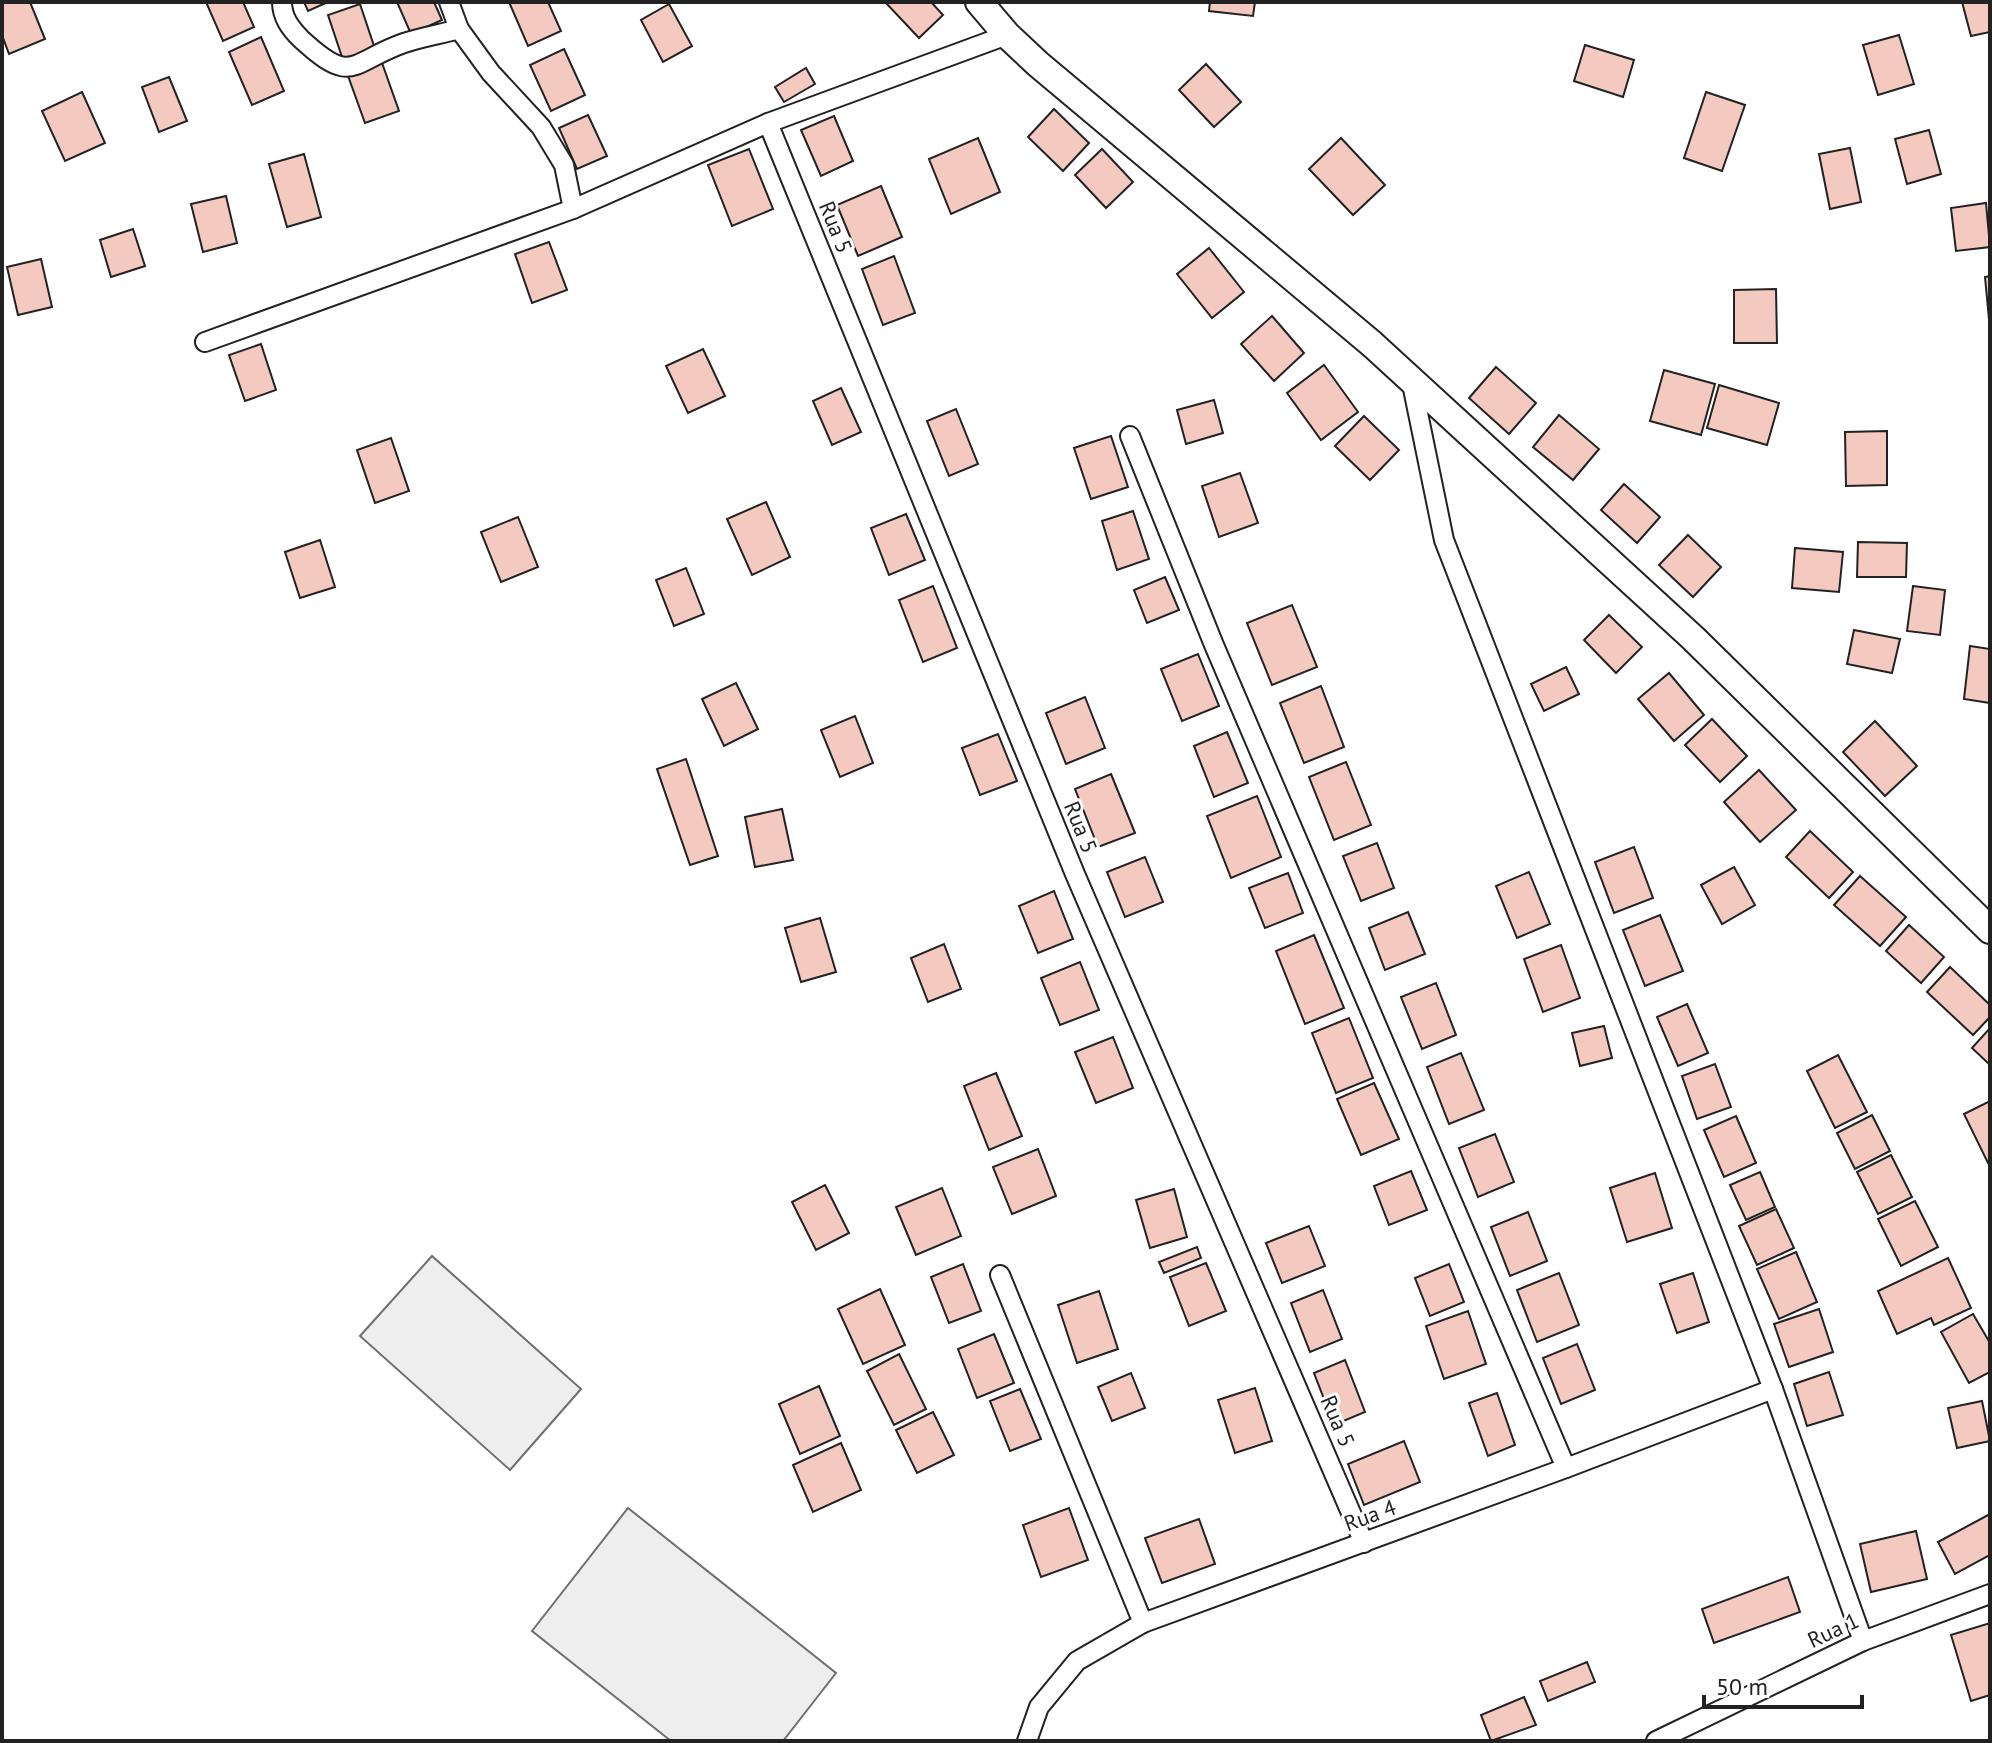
<svg xmlns="http://www.w3.org/2000/svg" width="1992" height="1743" viewBox="0 0 1992 1743" font-family="'PT Sans',sans-serif">
  <style>
    .green { fill: #eee; stroke: #6f6f6f; stroke-width: 2 }
    .building { fill: #f3c9c0; stroke: #222; stroke-width: 2 }
    .lines { fill: none; stroke-linecap: round; stroke-linejoin: round }
    .street-casing { stroke: #222; stroke-width: 22 }
    .secondary-casing { stroke: #222; stroke-width: 30 }
    .street { stroke: #fff; stroke-width: 18 }
    .secondary { stroke: #fff; stroke-width: 26 }
    .labels { text-anchor: middle; stroke-width: 6; stroke-linejoin: round; paint-order: stroke }
    .street-label { font-size: 22px; fill: #222; stroke: #fff }
  </style>
  <rect width="100%" height="100%" fill="#fff"/>
  <g class="green">
    <polygon points="432,1256 581,1389 510,1470 360,1336"/>
    <polygon points="628,1508 836,1673 783,1741 671,1741 532,1631"/>
  </g>
  <g class="building">
    <polygon points="2,2 30,2 45,39 9,54 2,35"/>
    <polygon points="206,2 243,2 254,27 223,41"/>
    <polygon points="304,2 328,2 308,11"/>
    <polygon points="397,2 434,2 442,20 411,34"/>
    <polygon points="509,2 548,2 561,31 528,46"/>
    <polygon points="885,2 931,2 943,15 919,38"/>
    <polygon points="1210,2 1255,2 1253,16 1209,11"/>
    <polygon points="1962,2 1990,2 1990,32 1971,36"/>
    <polygon points="360,4 375,49 343,60 328,15"/>
    <polygon points="669,4 692,46 663,62 641,20"/>
    <polygon points="1899,35 1914,84 1878,95 1863,45"/>
    <polygon points="261,37 284,91 252,105 229,52"/>
    <polygon points="1585,45 1634,60 1623,97 1574,81"/>
    <polygon points="564,49 585,95 551,111 530,65"/>
    <polygon points="381,60 399,111 365,123 347,73"/>
    <polygon points="1206,64 1241,102 1214,127 1179,90"/>
    <polygon points="806,68 815,84 784,102 775,87"/>
    <polygon points="169,77 187,121 159,132 142,87"/>
    <polygon points="82,92 105,143 65,161 42,111"/>
    <polygon points="1706,92 1745,105 1722,171 1684,158"/>
    <polygon points="1054,109 1089,143 1063,171 1028,137"/>
    <polygon points="588,115 607,156 577,169 559,128"/>
    <polygon points="834,116 853,161 821,176 801,130"/>
    <polygon points="1929,130 1941,174 1907,184 1895,139"/>
    <polygon points="978,138 1000,192 951,214 929,159"/>
    <polygon points="1341,138 1385,185 1353,215 1309,169"/>
    <polygon points="1850,148 1861,202 1830,209 1819,154"/>
    <polygon points="749,149 773,209 732,226 708,165"/>
    <polygon points="1102,149 1133,182 1106,208 1075,175"/>
    <polygon points="304,154 321,217 287,227 269,164"/>
    <polygon points="881,186 902,237 858,256 837,205"/>
    <polygon points="226,196 237,243 203,252 191,204"/>
    <polygon points="1986,203 1990,247 1956,251 1951,208"/>
    <polygon points="133,229 145,266 111,277 100,240"/>
    <polygon points="549,242 567,290 532,303 515,254"/>
    <polygon points="1209,248 1244,292 1212,318 1177,274"/>
    <polygon points="894,256 915,313 883,325 862,269"/>
    <polygon points="41,259 52,307 18,315 7,267"/>
    <polygon points="1990,276 1990,330 1985,277"/>
    <polygon points="1776,289 1777,343 1734,343 1734,290"/>
    <polygon points="1272,316 1304,353 1274,381 1241,344"/>
    <polygon points="261,344 276,390 245,401 229,355"/>
    <polygon points="703,349 725,396 688,413 666,366"/>
    <polygon points="1324,365 1358,412 1321,440 1287,393"/>
    <polygon points="1496,367 1536,403 1509,434 1469,398"/>
    <polygon points="1664,370 1715,384 1701,435 1650,421"/>
    <polygon points="1719,385 1779,403 1767,445 1707,428"/>
    <polygon points="841,388 861,432 832,445 813,401"/>
    <polygon points="1214,400 1223,433 1186,444 1177,410"/>
    <polygon points="956,409 978,464 949,476 927,421"/>
    <polygon points="1559,415 1599,449 1573,480 1533,447"/>
    <polygon points="1364,416 1399,450 1370,480 1335,446"/>
    <polygon points="1887,431 1887,485 1846,486 1845,432"/>
    <polygon points="1111,436 1128,487 1091,499 1074,448"/>
    <polygon points="391,438 409,491 375,503 357,450"/>
    <polygon points="1240,473 1258,523 1219,537 1202,486"/>
    <polygon points="1624,484 1660,517 1637,543 1601,510"/>
    <polygon points="766,502 790,557 752,575 727,519"/>
    <polygon points="1133,511 1149,559 1117,570 1102,521"/>
    <polygon points="906,514 925,560 889,575 871,528"/>
    <polygon points="518,517 538,567 501,582 481,532"/>
    <polygon points="1688,535 1721,567 1693,597 1659,565"/>
    <polygon points="320,540 335,587 300,598 285,552"/>
    <polygon points="1858,542 1907,543 1906,577 1857,577"/>
    <polygon points="1795,548 1843,552 1839,592 1792,588"/>
    <polygon points="686,568 704,614 674,626 656,580"/>
    <polygon points="1165,577 1179,610 1147,623 1134,590"/>
    <polygon points="933,586 957,648 923,662 899,600"/>
    <polygon points="1913,586 1945,590 1940,635 1907,631"/>
    <polygon points="1292,605 1317,667 1272,685 1247,623"/>
    <polygon points="1609,615 1642,647 1616,673 1584,640"/>
    <polygon points="1854,630 1900,639 1892,673 1847,664"/>
    <polygon points="1970,646 1990,649 1990,703 1964,699"/>
    <polygon points="1198,654 1219,706 1182,721 1161,669"/>
    <polygon points="1566,667 1579,694 1544,711 1531,684"/>
    <polygon points="1669,673 1704,715 1674,741 1638,699"/>
    <polygon points="736,683 758,729 724,746 702,699"/>
    <polygon points="1321,686 1344,747 1304,763 1280,703"/>
    <polygon points="1085,697 1105,748 1066,764 1046,713"/>
    <polygon points="855,716 873,763 840,777 821,730"/>
    <polygon points="1712,719 1747,756 1720,782 1685,745"/>
    <polygon points="1875,721 1917,766 1885,796 1843,752"/>
    <polygon points="1227,732 1248,783 1214,797 1194,746"/>
    <polygon points="998,734 1017,781 980,795 962,748"/>
    <polygon points="686,759 718,856 690,865 657,769"/>
    <polygon points="1346,762 1371,825 1334,840 1309,777"/>
    <polygon points="1759,770 1796,810 1760,842 1724,802"/>
    <polygon points="1111,774 1135,833 1098,847 1075,789"/>
    <polygon points="1257,796 1281,857 1231,878 1207,816"/>
    <polygon points="782,809 793,860 755,867 745,817"/>
    <polygon points="1810,831 1853,872 1829,898 1786,857"/>
    <polygon points="1377,843 1394,888 1361,901 1343,856"/>
    <polygon points="1634,847 1653,898 1614,913 1595,862"/>
    <polygon points="1145,857 1163,902 1125,917 1107,872"/>
    <polygon points="1734,867 1755,905 1722,924 1701,885"/>
    <polygon points="1529,872 1550,924 1517,938 1496,886"/>
    <polygon points="1288,873 1303,913 1265,928 1249,888"/>
    <polygon points="1860,876 1906,917 1880,946 1834,905"/>
    <polygon points="1054,891 1073,939 1038,953 1019,906"/>
    <polygon points="1408,912 1425,954 1385,970 1369,928"/>
    <polygon points="1660,915 1683,971 1645,986 1623,930"/>
    <polygon points="820,918 836,972 801,982 785,928"/>
    <polygon points="1909,925 1944,957 1921,983 1886,951"/>
    <polygon points="1314,935 1344,1008 1305,1024 1276,951"/>
    <polygon points="944,944 961,989 928,1002 911,958"/>
    <polygon points="1561,945 1580,998 1543,1012 1524,959"/>
    <polygon points="1080,962 1099,1010 1060,1025 1041,978"/>
    <polygon points="1950,967 1990,1005 1990,1017 1973,1035 1927,992"/>
    <polygon points="1436,983 1456,1035 1422,1049 1401,997"/>
    <polygon points="1687,1004 1708,1053 1678,1066 1657,1017"/>
    <polygon points="1349,1018 1373,1078 1336,1093 1312,1033"/>
    <polygon points="1604,1026 1612,1058 1580,1066 1572,1033"/>
    <polygon points="1990,1028 1990,1065 1972,1048"/>
    <polygon points="1113,1037 1133,1088 1096,1103 1075,1052"/>
    <polygon points="1461,1053 1484,1110 1449,1124 1427,1067"/>
    <polygon points="1838,1055 1867,1112 1835,1128 1807,1071"/>
    <polygon points="1715,1064 1731,1107 1697,1119 1682,1076"/>
    <polygon points="996,1073 1022,1136 989,1150 964,1086"/>
    <polygon points="1374,1083 1399,1139 1361,1155 1337,1099"/>
    <polygon points="1990,1101 1990,1162 1988,1163 1964,1114"/>
    <polygon points="1872,1115 1890,1151 1855,1169 1837,1133"/>
    <polygon points="1736,1116 1756,1163 1724,1177 1704,1130"/>
    <polygon points="1495,1134 1514,1182 1478,1197 1459,1148"/>
    <polygon points="1038,1149 1056,1196 1012,1214 993,1167"/>
    <polygon points="1891,1155 1912,1197 1878,1214 1857,1172"/>
    <polygon points="1411,1171 1427,1210 1389,1225 1374,1186"/>
    <polygon points="1760,1172 1775,1207 1746,1220 1730,1185"/>
    <polygon points="1655,1173 1672,1228 1627,1242 1610,1188"/>
    <polygon points="825,1185 849,1233 816,1250 792,1202"/>
    <polygon points="942,1188 961,1236 916,1255 896,1207"/>
    <polygon points="1174,1189 1187,1237 1150,1248 1136,1200"/>
    <polygon points="1915,1201 1938,1247 1901,1266 1878,1219"/>
    <polygon points="1776,1209 1794,1248 1757,1265 1739,1226"/>
    <polygon points="1528,1212 1547,1261 1510,1276 1491,1227"/>
    <polygon points="1309,1226 1325,1266 1282,1283 1266,1243"/>
    <polygon points="1197,1247 1201,1258 1164,1273 1159,1262"/>
    <polygon points="1796,1252 1817,1302 1779,1319 1757,1269"/>
    <polygon points="1948,1258 1971,1308 1934,1325 1931,1318 1897,1334 1878,1291"/>
    <polygon points="1206,1263 1226,1311 1189,1326 1170,1277"/>
    <polygon points="963,1264 981,1311 949,1323 931,1277"/>
    <polygon points="1449,1264 1464,1302 1430,1316 1415,1278"/>
    <polygon points="1559,1273 1579,1325 1537,1342 1517,1290"/>
    <polygon points="1693,1273 1709,1322 1677,1333 1660,1284"/>
    <polygon points="880,1289 905,1345 863,1364 838,1309"/>
    <polygon points="1323,1290 1342,1339 1310,1352 1291,1303"/>
    <polygon points="1099,1291 1118,1349 1077,1363 1058,1305"/>
    <polygon points="1819,1309 1833,1352 1789,1367 1774,1324"/>
    <polygon points="1468,1311 1486,1364 1444,1379 1426,1326"/>
    <polygon points="1973,1314 1990,1343 1990,1372 1969,1383 1941,1332"/>
    <polygon points="994,1334 1014,1383 977,1398 958,1349"/>
    <polygon points="1577,1344 1595,1390 1561,1404 1543,1358"/>
    <polygon points="899,1354 926,1409 894,1425 867,1371"/>
    <polygon points="1345,1360 1365,1412 1334,1425 1314,1373"/>
    <polygon points="1829,1372 1843,1415 1807,1426 1794,1384"/>
    <polygon points="1131,1373 1145,1408 1112,1421 1098,1387"/>
    <polygon points="819,1386 840,1436 800,1454 779,1404"/>
    <polygon points="1255,1388 1272,1441 1235,1453 1218,1400"/>
    <polygon points="1020,1389 1041,1439 1010,1451 990,1401"/>
    <polygon points="1497,1393 1515,1445 1488,1456 1469,1403"/>
    <polygon points="1982,1401 1990,1441 1957,1448 1948,1408"/>
    <polygon points="933,1412 954,1455 917,1473 896,1430"/>
    <polygon points="1404,1441 1420,1482 1364,1505 1348,1464"/>
    <polygon points="841,1443 861,1490 813,1512 793,1465"/>
    <polygon points="1069,1508 1088,1560 1041,1577 1023,1525"/>
    <polygon points="1990,1514 1990,1555 1955,1574 1938,1542"/>
    <polygon points="1199,1519 1215,1564 1162,1583 1145,1538"/>
    <polygon points="1916,1531 1927,1579 1871,1592 1860,1544"/>
    <polygon points="1788,1577 1800,1612 1714,1643 1702,1609"/>
    <polygon points="1990,1623 1990,1695 1971,1701 1951,1635"/>
    <polygon points="1587,1662 1595,1682 1548,1701 1540,1681"/>
    <polygon points="1524,1697 1536,1725 1491,1741 1481,1715"/>
  </g>
  <g class="lines">
    <defs>
      <g id="street">
        <path d="M282,2c0,15 8,26 19,37 52,48 49,23 103,4 18,-6 37,-9 55,-14"/>
        <polyline points="449,2 459,29 491,73 541,127 564,165 573,209"/>
        <polyline points="768,123 1075,874 1364,1543"/>
        <polyline points="205,342 573,209 768,123 1007,35"/>
        <polyline points="1411,379 1444,540 1773,1389 1863,1641"/>
        <polyline points="1130,436 1214,645 1566,1468"/>
        <polyline points="1000,1275 1143,1623"/>
        <polyline points="1027,1741 1039,1707 1077,1661 1143,1623 1566,1468 1773,1389"/>
        <polyline points="1656,1741 1863,1641 1990,1594"/>
      </g>
      <polyline id="secondary" points="979,2 1007,35 1038,64 1372,344 1693,638 1990,930"/>
    </defs>
    <use href="#street" class="street-casing"/>
    <use href="#secondary" class="secondary-casing"/>
    <use href="#street" class="street"/>
    <use href="#secondary" class="secondary"/>
  </g>
  <g class="labels">
    <g class="street-label">
      <text transform="translate(836 227) rotate(68)" y="8">Rua 5</text>
      <text transform="translate(1081 827) rotate(68)" y="8">Rua 5</text>
      <text transform="translate(1338 1421) rotate(67)" y="8">Rua 5</text>
      <text transform="translate(1370 1515) rotate(-20)" y="8">Rua 4</text>
      <text transform="translate(1833 1630) rotate(-25)" y="8">Rua 1</text>
    </g>
  </g>
  <rect width="1992" height="1743" fill="none" stroke="#222222" stroke-width="8"/>
  <path d="M1704 1695v12h158v-12" fill="none" stroke="#222222" stroke-width="4"/>
  <text x="1716" y="1695" font-size="24" fill="#222222" stroke="#ffffff" stroke-width="6" paint-order="stroke">50 m</text>
</svg>
